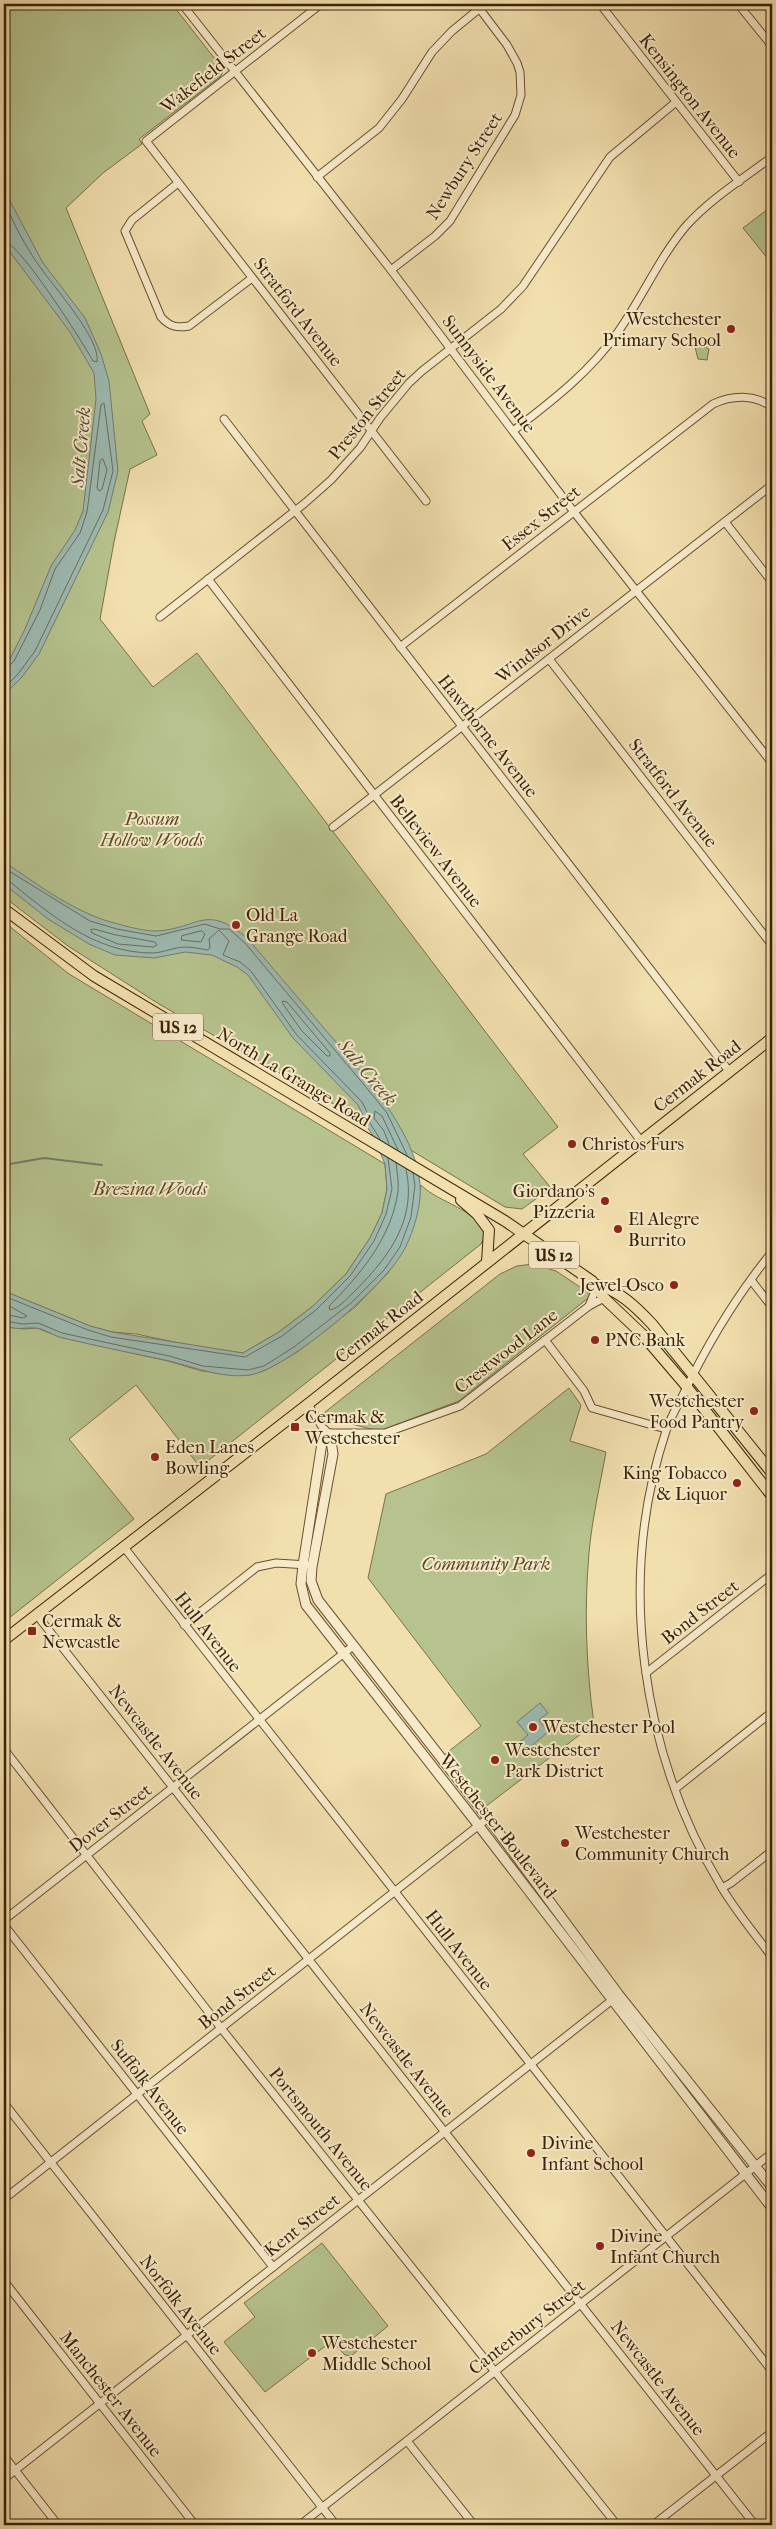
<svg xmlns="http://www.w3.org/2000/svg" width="776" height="2529" viewBox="0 0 776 2529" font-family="'IM FELL French Canon',serif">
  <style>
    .green { fill: #b6c38e; stroke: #787249 }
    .water { fill: #9dbbb3; stroke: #757d6d }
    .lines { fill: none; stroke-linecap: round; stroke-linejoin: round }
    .shore { stroke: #6b6e5c; stroke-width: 1 }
    .stream { stroke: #757d6d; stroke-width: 2 }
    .minor-casing { stroke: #67502e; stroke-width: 9 }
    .tertiary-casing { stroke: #67502e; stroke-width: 11 }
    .primary-casing { stroke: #392104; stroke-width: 12 }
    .minor { stroke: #f7eaca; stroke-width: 7 }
    .tertiary { stroke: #f7eaca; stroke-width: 9 }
    .primary { stroke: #f2dfae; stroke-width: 10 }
    .poi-dot { fill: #8f2418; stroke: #f7eaca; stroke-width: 2 }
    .labels { text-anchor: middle; stroke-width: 4; stroke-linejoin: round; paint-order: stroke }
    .shield { fill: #f7eaca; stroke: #725d3f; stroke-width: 1 }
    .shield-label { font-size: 16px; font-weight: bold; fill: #392104 }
    .street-label { font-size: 18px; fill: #392104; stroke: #f7eaca }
    .poi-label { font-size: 18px; fill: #392104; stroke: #f7eaca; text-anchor: start }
    .park-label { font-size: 18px; font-style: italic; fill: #584a26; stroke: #f7eaca }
    .water-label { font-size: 19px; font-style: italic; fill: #574f39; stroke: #f7eaca }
  </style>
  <rect width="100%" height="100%" fill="#f2dfae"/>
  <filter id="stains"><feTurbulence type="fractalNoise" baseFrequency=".004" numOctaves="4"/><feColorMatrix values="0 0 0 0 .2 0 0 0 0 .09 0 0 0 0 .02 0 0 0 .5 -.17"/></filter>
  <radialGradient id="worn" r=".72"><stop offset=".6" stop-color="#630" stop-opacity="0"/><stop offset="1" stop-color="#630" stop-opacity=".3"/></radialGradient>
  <g class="green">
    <polygon points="4,4 172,4 222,68 223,72 220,77 139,139 142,144 103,173 66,208 150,414 142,421 157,455 130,469 114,542 100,619 153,687 197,653 558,1127 523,1154 551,1188 522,1209 505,1207 356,1117 159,1004 68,946 4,897"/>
    <polygon points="772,206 772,264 743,228"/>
    <polygon points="699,344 709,349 707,360 698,359 695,347"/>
    <polygon points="4,922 69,974 385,1164 387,1189 382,1213 370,1238 346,1274 313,1306 279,1332 243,1353 193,1346 136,1334 112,1332 90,1326 4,1291"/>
    <path d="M421,1185c19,19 54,22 64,50l-4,9 -281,223 -64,-82 -67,54 65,80 -130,103v-297l19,4 14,-1 23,9 108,24 34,10 47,4 17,-5 31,-18 58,-45 33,-34 28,-55z"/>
    <polygon points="533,1264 556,1271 592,1295 459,1401 379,1431 320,1416 500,1274 517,1266"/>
    <path d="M569,1388l12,17 -11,36 36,11c-6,33 -14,67 -17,101 -5,57 -3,114 5,171l-109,83 -41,-52 37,-29 -113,-148 18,-84 100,-40z"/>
    <polygon points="322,2243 388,2326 351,2356 345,2355 335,2345 328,2344 265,2392 224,2342 255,2317 244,2303"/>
  </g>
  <g class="water">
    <polygon points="4,182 11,203 43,263 85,318 101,354 109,381 118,471 108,512 39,654 22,677 4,695 4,665 10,659 25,629 51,566 75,530 83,511 96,399 94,373 70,332 4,244"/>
    <path d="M4,862c35,23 72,52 114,62 11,3 26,7 38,7 43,-2 49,-29 92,8 25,29 50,59 75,88 34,40 93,103 97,157 2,20 -6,47 -15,64 -17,36 -117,121 -155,127 -29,4 -58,-9 -85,-15 -34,-7 -68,-14 -102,-22 -9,-2 -18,-9 -27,-10 -12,-1 -20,3 -32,-3v-34l86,35 22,6 131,21 36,-21 34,-26 33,-32 24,-36 12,-25 5,-24 -2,-25 -12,-28 -10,-15 -1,-8 -4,-8 -65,-67 -45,-63 -11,-8 -25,-12 -27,-3 -31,6 -39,-3 -26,-11 -41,-25 -44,-35z"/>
    <polygon points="540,1703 548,1713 539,1720 548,1732 523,1753 516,1745 528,1735 517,1722"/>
  </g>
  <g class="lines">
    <g class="shore">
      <path d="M4,198c6,21 23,51 36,69 13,19 61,72 57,95l-4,-1c-10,-18 -73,-118 -89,-120"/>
      <polygon points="103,459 107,470 102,489 99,491 97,488 100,461"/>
      <polyline points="4,668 8,667 14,661 40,610 55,569 80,533 87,512 101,405 104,403 113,471 103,510 35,651 18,674 4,688"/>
      <polyline points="4,868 90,921 117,929 156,936 205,924 220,929 229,929 245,943 375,1098 387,1113 407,1155"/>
      <path d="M4,880l5,1c42,34 86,72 143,72 11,0 22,-6 34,-6 7,0 15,2 22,3l2,-2 -1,-9 10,-9 10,11 -6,14 17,7 11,9 45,63 66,68 5,10 1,8 12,19"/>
      <polygon points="94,929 116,935 155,942 157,945 153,947 118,944 92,933 91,930"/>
      <polygon points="202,931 205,934 201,942 181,940 182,936"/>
      <polygon points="283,1001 287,1002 330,1053 330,1056 327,1056 301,1030 283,1004"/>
      <polyline points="389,1144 384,1131 374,1118 375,1111 382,1116 398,1150"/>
      <path d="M396,1163c1,9 3,19 2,28 -6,46 -38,84 -69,115l1,4c10,-2 19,-14 27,-21 33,-34 60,-70 49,-120"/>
      <polyline points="4,1296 88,1330 111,1337 245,1357 282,1336 316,1310 350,1276 374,1241 386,1214 392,1189 388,1158"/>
      <polyline points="4,1303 27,1316 23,1318 4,1314"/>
      <polyline points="4,1321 23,1324 38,1323 62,1333 169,1356 203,1366 248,1370 264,1366 294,1347 351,1303 384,1270 400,1247 411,1217 415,1185 413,1173"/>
    </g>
    <polyline class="stream" points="4,1165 44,1158 102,1165"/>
    <defs>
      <g id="minor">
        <polyline points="182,4 391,270 574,512 772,763"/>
        <polyline points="321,4 146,141 426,501"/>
        <polyline points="600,4 739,182"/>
        <polyline points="738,4 772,46"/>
        <polyline points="317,177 379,128 402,99 432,52 452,31 485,4"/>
        <path d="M178,183l-46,37 -7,11 36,86c9,10 16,11 28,9l63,-48"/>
        <polyline points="391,270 435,236 450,221 515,115 521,95 520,72 517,63 507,45 479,8"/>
        <polyline points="224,419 729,1071"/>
        <path d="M513,431c39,-30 77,-59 105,-99 24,-34 41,-74 68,-106 24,-27 58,-48 86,-69"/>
        <polyline points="725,522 772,582"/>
        <polyline points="208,579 641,1141"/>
        <polyline points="160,617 305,503 331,480 360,448 380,418 409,383 422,371 501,309 523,286 610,157 676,102"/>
        <path d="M400,647l313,-243c19,-9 41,-10 59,3"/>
        <polyline points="549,659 772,945"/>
        <polyline points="333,827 772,485"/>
        <path d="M772,1252c-35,43 -64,91 -88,141 -6,12 -14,25 -18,38 -50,150 -25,323 56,457 15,25 33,46 50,69"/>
        <polyline points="751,1280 772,1307"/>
        <polyline points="589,1306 597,1286"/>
        <polyline points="545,1340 584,1391 592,1408 666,1429"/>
        <polyline points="308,1404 324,1430 329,1433 385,1433 460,1406 589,1306 604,1298"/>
        <polyline points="123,1546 772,2371"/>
        <polyline points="36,1614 755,2525"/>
        <polyline points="184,1625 257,1567 276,1563 308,1565"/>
        <polyline points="646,1673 772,1574"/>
        <polyline points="4,1749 221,2028 617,2525"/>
        <polyline points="675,1789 772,1712"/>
        <polyline points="722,1888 731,1883 772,1851"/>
        <polyline points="4,1920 353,1646"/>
        <polyline points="4,1925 273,2267"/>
        <polyline points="4,2103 336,2525"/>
        <polyline points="4,2199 488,1818"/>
        <polyline points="4,2281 195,2525"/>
        <polyline points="407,2441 474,2525"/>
        <polyline points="4,2456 58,2525"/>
        <polyline points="4,2479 616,1997"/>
        <polyline points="300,2525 772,2153"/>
        <polyline points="653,2525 772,2432"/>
      </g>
      <g id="tertiary">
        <polyline points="324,1430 303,1565 301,1584 306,1605 479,1826 772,2208"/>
        <polyline points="330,1434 333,1454 312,1567 311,1581 318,1600 488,1818 619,1995 772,2187"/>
      </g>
      <g id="primary">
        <polyline points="4,909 94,976 505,1221 592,1281 604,1298 642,1334 683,1382 772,1496"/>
        <polyline points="461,1200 477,1214 489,1230 487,1262"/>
        <path d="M596,1285c22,4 41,23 56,39l120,149"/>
        <polyline points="4,1640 308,1404 772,1038"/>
      </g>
    </defs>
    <use href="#minor" class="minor-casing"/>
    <use href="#tertiary" class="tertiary-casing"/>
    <use href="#primary" class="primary-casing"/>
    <use href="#minor" class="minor"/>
    <use href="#tertiary" class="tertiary"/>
    <use href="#primary" class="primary"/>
  </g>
  <g class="poi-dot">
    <circle cx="731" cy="329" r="5"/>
    <circle cx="236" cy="925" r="5"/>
    <circle cx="572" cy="1144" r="5"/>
    <circle cx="605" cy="1201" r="5"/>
    <circle cx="618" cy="1229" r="5"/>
    <circle cx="674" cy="1285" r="5"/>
    <circle cx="595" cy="1340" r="5"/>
    <circle cx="754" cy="1411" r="5"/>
    <rect x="290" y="1422" width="10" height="10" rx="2.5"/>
    <circle cx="155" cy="1457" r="5"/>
    <circle cx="737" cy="1483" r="5"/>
    <rect x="27" y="1626" width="10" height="10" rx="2.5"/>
    <circle cx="533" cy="1727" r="5"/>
    <circle cx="495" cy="1760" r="5"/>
    <circle cx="565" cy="1843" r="5"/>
    <circle cx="531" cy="2153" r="5"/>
    <circle cx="600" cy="2246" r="5"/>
    <circle cx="312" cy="2353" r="5"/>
  </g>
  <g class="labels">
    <g class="shield">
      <rect x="153" y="1013.5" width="50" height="27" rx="4"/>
      <rect x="529" y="1241.5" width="50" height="27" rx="4"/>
    </g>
    <g class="shield-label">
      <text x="178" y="1033">US 12</text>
      <text x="554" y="1261">US 12</text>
    </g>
    <g class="street-label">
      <text transform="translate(213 70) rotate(-38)" y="6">Wakefield Street</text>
      <text transform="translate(690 96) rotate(52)" y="6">Kensington Avenue</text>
      <text transform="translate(464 166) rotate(-57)" y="6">Newbury Street</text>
      <text transform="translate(298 312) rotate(52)" y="6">Stratford Avenue</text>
      <text transform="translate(489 374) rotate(53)" y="6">Sunnyside Avenue</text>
      <text transform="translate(367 414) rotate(-51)" y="6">Preston Street</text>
      <text transform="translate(541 518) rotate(-38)" y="6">Essex Street</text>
      <text transform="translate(543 644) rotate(-38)" y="6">Windsor Drive</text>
      <text transform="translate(488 736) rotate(52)" y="6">Hawthorne Avenue</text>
      <text transform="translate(673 793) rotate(52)" y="6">Stratford Avenue</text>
      <text transform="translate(436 851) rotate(52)" y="6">Belleview Avenue</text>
      <text transform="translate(697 1076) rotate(-38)" y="6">Cermak Road</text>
      <text transform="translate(294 1077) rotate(31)" y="6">North La Grange Road</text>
      <text transform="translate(379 1327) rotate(-38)" y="6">Cermak Road</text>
      <text transform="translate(506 1351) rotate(-38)" y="6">Crestwood Lane</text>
      <text transform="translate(700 1612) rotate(-38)" y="6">Bond Street</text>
      <text transform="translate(208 1632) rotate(52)" y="6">Hull Avenue</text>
      <text transform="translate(156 1742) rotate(52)" y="6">Newcastle Avenue</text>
      <text transform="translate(110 1818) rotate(-38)" y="6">Dover Street</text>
      <text transform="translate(498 1826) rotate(52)" y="6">Westchester Boulevard</text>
      <text transform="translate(459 1950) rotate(52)" y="6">Hull Avenue</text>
      <text transform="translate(237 1997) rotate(-38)" y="6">Bond Street</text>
      <text transform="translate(407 2060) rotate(52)" y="6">Newcastle Avenue</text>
      <text transform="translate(150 2087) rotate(52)" y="6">Suffolk Avenue</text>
      <text transform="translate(321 2129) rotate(51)" y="6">Portsmouth Avenue</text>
      <text transform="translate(302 2225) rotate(-38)" y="6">Kent Street</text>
      <text transform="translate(181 2305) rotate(52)" y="6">Norfolk Avenue</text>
      <text transform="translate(527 2327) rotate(-38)" y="6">Canterbury Street</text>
      <text transform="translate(658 2378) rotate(52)" y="6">Newcastle Avenue</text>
      <text transform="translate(111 2394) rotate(52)" y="6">Manchester Avenue</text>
    </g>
    <g class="poi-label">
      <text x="721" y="325" text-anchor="end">Westchester<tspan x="721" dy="21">Primary School</tspan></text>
      <text x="246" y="921">Old La<tspan x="246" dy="21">Grange Road</tspan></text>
      <text x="582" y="1150">Christos Furs</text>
      <text x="595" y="1197" text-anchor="end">Giordano's<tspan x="595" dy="21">Pizzeria</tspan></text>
      <text x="628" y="1225">El Alegre<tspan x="628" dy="21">Burrito</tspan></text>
      <text x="664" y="1291" text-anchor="end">Jewel-Osco</text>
      <text x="605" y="1346">PNC Bank</text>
      <text x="744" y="1407" text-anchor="end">Westchester<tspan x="744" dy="21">Food Pantry</tspan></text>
      <text x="305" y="1423">Cermak &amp;<tspan x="305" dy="21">Westchester</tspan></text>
      <text x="165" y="1453">Eden Lanes<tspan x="165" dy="21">Bowling</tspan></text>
      <text x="727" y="1479" text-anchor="end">King Tobacco<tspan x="727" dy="21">&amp; Liquor</tspan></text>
      <text x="42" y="1627">Cermak &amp;<tspan x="42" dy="21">Newcastle</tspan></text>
      <text x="543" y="1733">Westchester Pool</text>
      <text x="505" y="1756">Westchester<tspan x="505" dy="21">Park District</tspan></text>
      <text x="575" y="1839">Westchester<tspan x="575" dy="21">Community Church</tspan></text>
      <text x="541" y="2149">Divine<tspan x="541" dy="21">Infant School</tspan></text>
      <text x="610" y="2242">Divine<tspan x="610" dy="21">Infant Church</tspan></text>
      <text x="322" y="2349">Westchester<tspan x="322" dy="21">Middle School</tspan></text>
    </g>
    <g class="park-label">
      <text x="152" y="825">Possum<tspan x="152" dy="21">Hollow Woods</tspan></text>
      <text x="150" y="1195">Brezina Woods</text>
      <text x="486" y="1570">Community Park</text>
    </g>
    <g class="water-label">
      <text transform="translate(80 447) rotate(-85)" y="7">Salt Creek</text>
      <text transform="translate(368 1072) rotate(50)" y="7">Salt Creek</text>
    </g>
  </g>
  <rect width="776" height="2529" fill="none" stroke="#f2dfae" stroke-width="20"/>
  <rect x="5" y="5" width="766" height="2519" fill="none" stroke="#392104" stroke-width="2.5"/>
  <rect x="10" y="10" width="756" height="2509" fill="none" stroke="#392104"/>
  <rect width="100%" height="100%" filter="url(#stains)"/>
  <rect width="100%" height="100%" fill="url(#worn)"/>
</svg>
